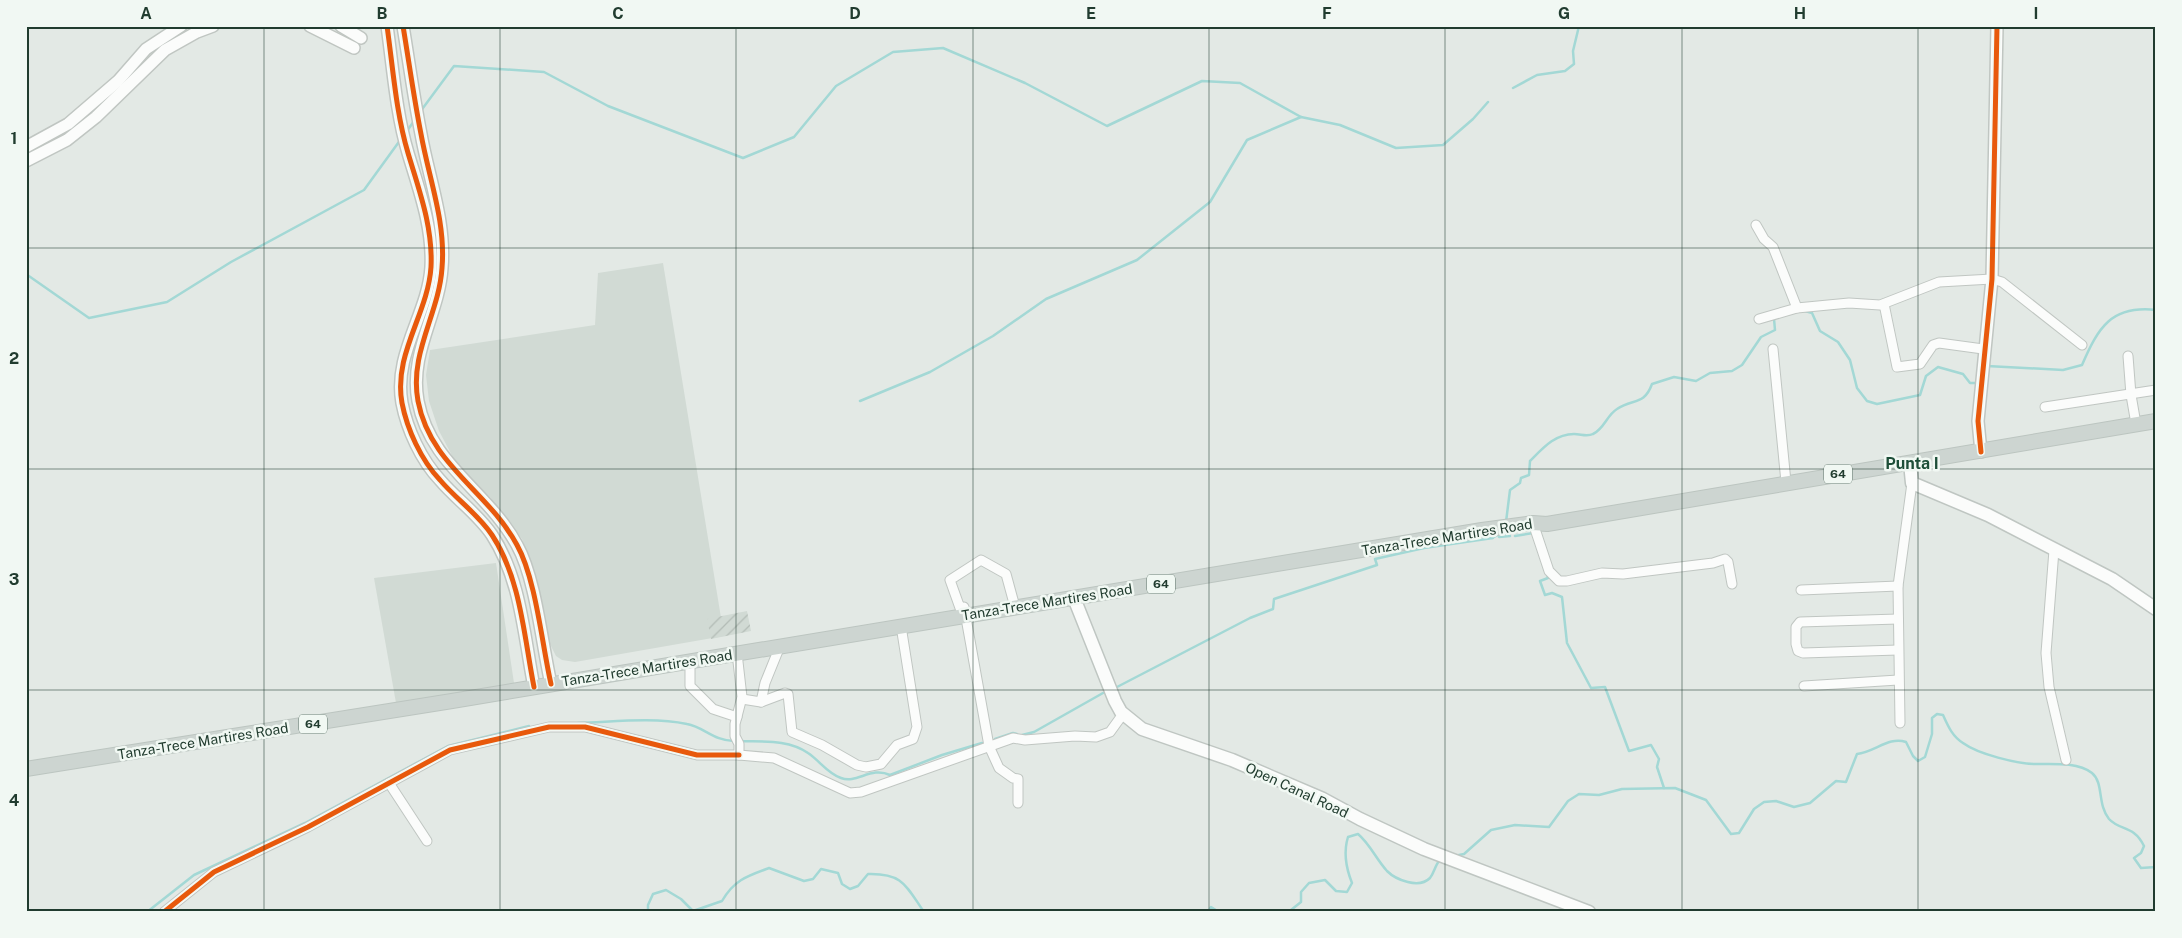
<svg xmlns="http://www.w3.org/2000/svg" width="2182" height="938" viewBox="0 0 2182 938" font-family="'Public Sans',sans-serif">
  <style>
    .built { fill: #d1dad4 }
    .industrial { fill: url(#industrial-furrows) }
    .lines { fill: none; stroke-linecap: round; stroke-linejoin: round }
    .stream { stroke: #a3d8d5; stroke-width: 2.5 }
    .minor-casing { stroke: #c0c6c2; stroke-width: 11 }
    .tertiary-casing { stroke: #c0c6c2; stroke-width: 14 }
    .secondary-casing { stroke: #bfc6c2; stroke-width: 15 }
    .primary-casing { stroke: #bcc5c0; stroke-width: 16 }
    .minor { stroke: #fbfcfb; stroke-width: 9 }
    .tertiary { stroke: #fbfcfb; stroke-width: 11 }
    .secondary { stroke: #fbfcfb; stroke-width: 12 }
    .primary { stroke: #cdd5d1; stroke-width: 14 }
    .cycleway-casing { stroke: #f1f8f3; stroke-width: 8 }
    .cycleway { stroke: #e8590c; stroke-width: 5 }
    .grid { fill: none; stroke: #213c2f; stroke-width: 1; stroke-opacity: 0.55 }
    .labels { text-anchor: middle; stroke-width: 5; stroke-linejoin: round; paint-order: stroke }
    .shield { fill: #f1f8f3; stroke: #5f746a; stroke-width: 1 }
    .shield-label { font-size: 12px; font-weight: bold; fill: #213c2f }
    .street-label { font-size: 14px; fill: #213c2f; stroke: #f1f8f3 }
    .quarter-label { font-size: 16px; font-weight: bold; fill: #1d4e38; stroke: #f1f8f3 }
    .neatline { fill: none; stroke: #213c2f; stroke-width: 2 }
    .grid-label { font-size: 16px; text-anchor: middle; font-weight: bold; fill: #213c2f }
  </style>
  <defs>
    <pattern id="industrial-furrows" width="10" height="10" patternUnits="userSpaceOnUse" patternTransform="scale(1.25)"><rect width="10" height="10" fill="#d1dad4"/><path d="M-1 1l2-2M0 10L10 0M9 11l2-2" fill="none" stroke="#b3bcb6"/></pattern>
  </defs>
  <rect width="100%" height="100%" fill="#e3e9e5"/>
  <g class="built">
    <polygon points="663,263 724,636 575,662 562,660 556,656 550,644 533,567 522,539 490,497 456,463 439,431 429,401 426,375 430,350 595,325 598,273"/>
    <polygon points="496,563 514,683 396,703 374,578"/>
  </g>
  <polygon class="industrial" points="747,611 751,631 711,639 707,619"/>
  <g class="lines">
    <g class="stream">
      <polyline points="1513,88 1537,75 1565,71 1574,64 1573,51 1579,26"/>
      <polyline points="420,112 454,66 544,72 608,106 743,158 794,137 836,86 893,52 943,48 1025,83 1107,126 1202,81 1240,83 1301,117 1340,125 1396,148 1443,145 1473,119 1488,102"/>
      <polyline points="407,131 414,121"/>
      <polyline points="26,274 89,318 167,302 231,262 364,190 401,139"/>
      <polyline points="1805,311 1812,313 1820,331 1838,342 1850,360 1857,388 1867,401 1877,404 1920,395 1926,376 1938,367 1963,374 1970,383 1977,383"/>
      <path d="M1987,366l76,4 19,-5c16,-37 29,-60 74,-55"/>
      <polyline points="860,401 930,372 993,336 1046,299 1137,260 1210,202 1247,140 1301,117"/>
      <path d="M1506,522l4,-32 10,-7 1,-5 8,-3 1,-14c13,-13 25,-27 44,-27 7,0 13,3 19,0 11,-5 14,-19 24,-25 16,-11 27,-3 35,-25l22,-7 22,4 14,-8 22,-2 10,-6 19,-28 14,-7 -1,-11 2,-1"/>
      <polyline points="1515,536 1533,533"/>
      <polyline points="1499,537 1510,536"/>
      <polyline points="1492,538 1504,532"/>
      <polyline points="1547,573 1548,578 1540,581 1545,595 1552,593 1562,597 1567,643 1591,688 1605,687 1629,751 1651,745 1659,759 1657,767 1664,788"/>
      <polyline points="1117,687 1250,618 1273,609 1274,599 1377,565 1375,559 1424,548 1493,538"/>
      <path d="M578,723c36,-1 74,-6 109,1 17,3 27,17 47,17"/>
      <polyline points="1022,735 1034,732 1103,693"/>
      <polyline points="995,739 1013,733 1017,734"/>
      <path d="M739,741c23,1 49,-2 69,12 12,8 19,20 33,25 16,6 30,-12 49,-3l52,-20 40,-12"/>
      <path d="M1459,855l5,-1 27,-24 24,-5 34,2 19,-26 11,-7 20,1 23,-6 53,-1 31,12 25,34 8,-1 15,-24 10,-7 12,-1 18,6 16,-4 26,-22 10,1 11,-28c18,-2 32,-18 49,-12l7,14 5,5 7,-4 7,-23v-16l5,-4 6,1c5,11 9,21 20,28 15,11 54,21 73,21 17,0 42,-2 56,9 12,10 5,31 17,46 11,12 25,6 35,27l-3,7 -7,5 7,10 15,-1"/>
      <polyline points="147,912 194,875 305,823 448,746 529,726"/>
      <path d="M648,912v-7l5,-11 13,-4 15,9 12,12 29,-10c12,-21 25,-25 47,-33l35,13 9,-2 8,-10 17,4 4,11 8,5 8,-3 10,-12c35,-1 38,12 56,38"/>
      <polyline points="1208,912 1211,907 1219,912"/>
      <path d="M1281,912l10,-2 10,-8v-10l8,-9 16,-3 11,11 11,1 5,-9c-6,-15 -9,-30 -4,-46l10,-3c12,10 18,25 29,37 9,9 32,18 43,7 4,-5 5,-12 9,-17"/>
    </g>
    <defs>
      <g id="minor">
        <polyline points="1756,225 1764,239 1773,247 1797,308"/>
        <polyline points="1884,304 1897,367 1920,364 1933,345 1939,343 1983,349"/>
        <polyline points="1759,319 1797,308 1849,303 1880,305 1939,282 1992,279 2002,282 2082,345"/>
        <polyline points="1773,349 1786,482"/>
        <polyline points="2128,356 2131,395 2136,424"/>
        <polyline points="2045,407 2156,390"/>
        <polyline points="1533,523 1549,571 1559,581 1567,581 1602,573 1623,574 1713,563 1725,559 1728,562 1732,584"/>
        <polyline points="2054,550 2046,653 2049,687 2066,760"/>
        <polyline points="1801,590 1898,586"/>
        <polyline points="1015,607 1006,574 981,560 950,580 960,608 964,607 989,746 999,768 1013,778 1018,779 1018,803"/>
        <polyline points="1898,619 1800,622 1796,627 1796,644 1798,651 1803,653 1898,650"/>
        <polyline points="737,653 742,697 735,724 735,736 739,744 739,755 774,758 850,793 861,792 1013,738 1025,740 1075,736 1096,737 1110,732 1123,714"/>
        <polyline points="690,661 690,686 713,709 737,717"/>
        <polyline points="1804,686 1898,680"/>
        <polyline points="742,699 761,702 765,683 780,646"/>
        <polyline points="761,702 785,693 788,694 792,732 822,745 857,765 866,767 881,764 897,745 913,739 917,727 901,626"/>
        <polyline points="1900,723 1898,586 1912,483"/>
        <polyline points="389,783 427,841"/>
        <polyline points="164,912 214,872 308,827 450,750 549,727 585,727 697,755 739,755"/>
      </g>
      <g id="tertiary">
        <polyline points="310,26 354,48"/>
        <polyline points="341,26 361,38"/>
        <path d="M387,26c6,42 9,87 21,127 11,37 25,74 23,114 -3,47 -38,87 -29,136 5,26 19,57 38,77 16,19 38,34 52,55 29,44 32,102 42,152"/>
        <path d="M403,26c6,36 11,73 18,108 8,45 25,88 21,134 -3,46 -33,85 -24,133 12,64 70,90 99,144 19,34 25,100 34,139"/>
        <polyline points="26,147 68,124 118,81 146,49 181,26"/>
        <polyline points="26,161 67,140 96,117 165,50 197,32 213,26"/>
        <polyline points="1981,452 1978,421 1992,279 1997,26"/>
      </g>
      <g id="secondary">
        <polyline points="1910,463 1912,483 1988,515 2112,579 2156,609"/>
        <polyline points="1074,598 1115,701 1121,712 1142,729 1232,760 1323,799 1360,819 1424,849 1589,912"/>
      </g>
      <polyline id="primary" points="26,769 452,701 1482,530 1533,523 1547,524 2156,421"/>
    </defs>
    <use href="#minor" class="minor-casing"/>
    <use href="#tertiary" class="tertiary-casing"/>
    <use href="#secondary" class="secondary-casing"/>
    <use href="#primary" class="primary-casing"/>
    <use href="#minor" class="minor"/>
    <use href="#tertiary" class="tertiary"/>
    <use href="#secondary" class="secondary"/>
    <use href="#primary" class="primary"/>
    <defs>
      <g id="cycleway">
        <path d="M387,26c6,42 9,87 21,127 11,37 25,74 23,114 -3,47 -38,87 -29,136 5,26 19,57 38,77 16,19 38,34 52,55 29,44 32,102 42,152"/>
        <path d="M403,26c6,36 11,73 18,108 8,45 25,88 21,134 -3,46 -33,85 -24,133 12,64 70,90 99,144 19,34 25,100 34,139"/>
        <polyline points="1981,452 1978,421 1992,279 1997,26"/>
        <polyline points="164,912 214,872 308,827 450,750 549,727 585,727 697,755 739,755"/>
      </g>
    </defs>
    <use href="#cycleway" class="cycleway-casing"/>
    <use href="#cycleway" class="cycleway"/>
  </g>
  <path class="grid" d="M264,26v886M500,26v886M736,26v886M973,26v886M1209,26v886M1445,26v886M1682,26v886M1918,26v886M26,248h2130M26,469h2130M26,690h2130"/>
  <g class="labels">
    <g class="shield">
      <rect x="1824" y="464.5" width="28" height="19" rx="4"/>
      <rect x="1147" y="574.5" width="28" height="19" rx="4"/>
      <rect x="299" y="714.5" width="28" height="19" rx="4"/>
    </g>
    <g class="shield-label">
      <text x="1838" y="478">64</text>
      <text x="1161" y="588">64</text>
      <text x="313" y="728">64</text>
    </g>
    <g class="street-label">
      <text transform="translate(1447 537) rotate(-9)" y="5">Tanza-Trece Martires Road</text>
      <text transform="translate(1047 602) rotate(-9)" y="5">Tanza-Trece Martires Road</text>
      <text transform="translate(647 668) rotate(-9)" y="5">Tanza-Trece Martires Road</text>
      <text transform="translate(203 741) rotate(-9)" y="5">Tanza-Trece Martires Road</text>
      <text transform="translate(1297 790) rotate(25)" y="5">Open Canal Road</text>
    </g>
    <g class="quarter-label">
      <text x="1912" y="469">Punta I</text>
    </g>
  </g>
  <rect width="2182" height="938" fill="none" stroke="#f1f8f3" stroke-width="55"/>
  <rect x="28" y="28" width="2126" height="882" class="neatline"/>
  <g class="grid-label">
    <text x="146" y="19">A</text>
    <text x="382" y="19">B</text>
    <text x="618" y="19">C</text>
    <text x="855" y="19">D</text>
    <text x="1091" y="19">E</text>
    <text x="1327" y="19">F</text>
    <text x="1564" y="19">G</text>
    <text x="1800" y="19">H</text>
    <text x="2036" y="19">I</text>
    <text x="14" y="144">1</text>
    <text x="14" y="364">2</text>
    <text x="14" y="585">3</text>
    <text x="14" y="806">4</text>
  </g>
</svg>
